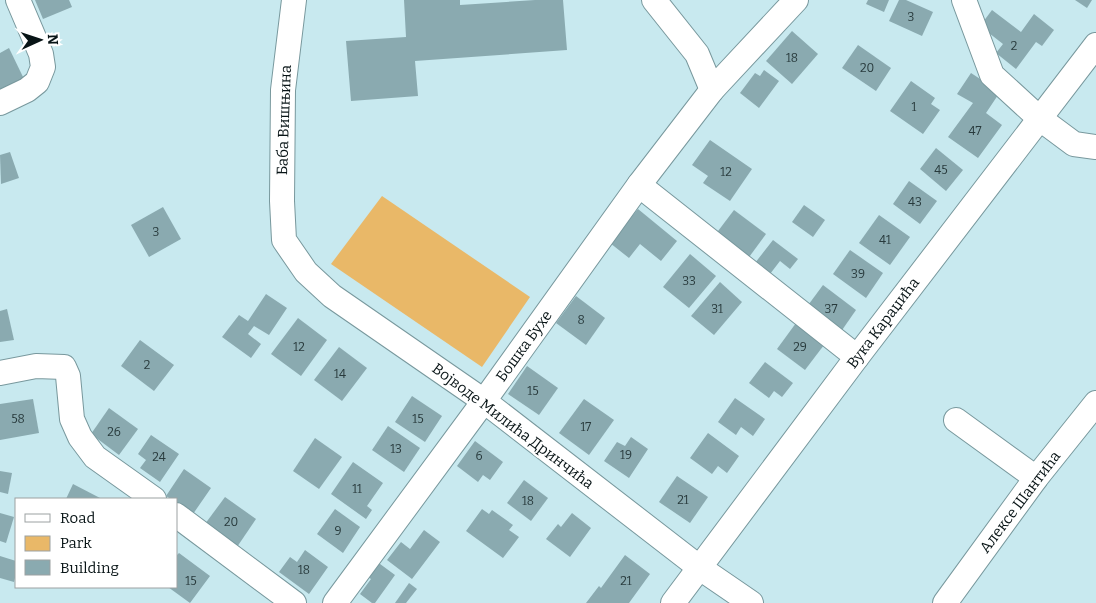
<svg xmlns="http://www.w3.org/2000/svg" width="1096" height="603" viewBox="0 0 1096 603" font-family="Bitter,serif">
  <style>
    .green { fill: #e9b868 }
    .building { fill: #8aaab0 }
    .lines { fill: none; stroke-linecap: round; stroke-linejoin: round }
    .minor-casing { stroke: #78989d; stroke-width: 26 }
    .minor { stroke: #fff; stroke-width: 24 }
    .labels { text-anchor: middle; stroke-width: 4.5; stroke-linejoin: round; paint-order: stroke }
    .number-label { font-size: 12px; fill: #283a3c }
    .street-label { font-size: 15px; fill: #081416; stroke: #fff }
  </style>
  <rect width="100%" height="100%" fill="#c8e9ef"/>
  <polygon class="green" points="382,196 530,297 482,367 331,264"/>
  <g class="building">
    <polygon points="35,0 69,0 72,7 43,19"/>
    <polygon points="404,0 460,0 460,5 535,0 563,0 567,50 415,61 418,96 351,101 346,41 406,37"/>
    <polygon points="868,0 889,0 884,12 866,4"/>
    <polygon points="899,0 906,0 933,12 922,36 889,21"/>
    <polygon points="1075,0 1092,0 1087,8"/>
    <polygon points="992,10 1021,32 1034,14 1054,30 1042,46 1036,42 1016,69 996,53 1003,44 980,26"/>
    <polygon points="792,31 818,54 792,84 766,61"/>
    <polygon points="858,45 891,68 876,91 842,68"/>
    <polygon points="9,48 24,79 0,91 0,53"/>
    <polygon points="764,70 779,81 759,108 740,93 755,73 760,76"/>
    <polygon points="971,73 1000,92 986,113 1002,125 978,158 948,137 973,103 957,94"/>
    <polygon points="911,81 935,98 931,104 940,110 923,134 890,111"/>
    <polygon points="710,140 752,169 730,201 703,183 708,176 692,165"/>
    <polygon points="936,148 963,170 946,191 920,169"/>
    <polygon points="10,152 19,178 1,184 0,155"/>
    <polygon points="909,181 937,201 920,224 893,204"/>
    <polygon points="804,205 825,220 813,237 792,222"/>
    <polygon points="163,207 181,239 149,257 131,225"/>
    <polygon points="638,209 677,241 661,261 640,244 629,258 610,243"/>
    <polygon points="734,210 766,234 744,264 712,239"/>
    <polygon points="879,215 910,237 890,265 859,243"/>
    <polygon points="773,240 798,259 790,269 780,261 770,274 755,263"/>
    <polygon points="850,250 883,273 866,298 833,274"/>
    <polygon points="690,254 716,276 689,308 663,287"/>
    <polygon points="720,282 742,302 714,335 691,316"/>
    <polygon points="823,285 856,310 840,333 806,308"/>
    <polygon points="266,294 287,308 269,335 254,326 248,334 261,344 251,358 222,337 239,315 248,321"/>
    <polygon points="576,296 605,318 586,345 556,323"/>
    <polygon points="7,309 14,340 0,342 0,311"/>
    <polygon points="298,318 327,340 301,376 271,354"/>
    <polygon points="796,323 824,345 805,370 777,349"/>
    <polygon points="140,340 174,365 154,391 121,366"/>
    <polygon points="339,347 367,368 342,401 314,380"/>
    <polygon points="765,362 793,383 782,397 774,391 769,398 749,383"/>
    <polygon points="527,366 558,388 539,415 508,394"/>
    <polygon points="412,396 442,416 425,442 395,422"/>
    <polygon points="735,398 765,419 753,436 741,427 736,435 718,422"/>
    <polygon points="33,399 39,433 0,440 0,404"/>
    <polygon points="584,399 614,420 589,455 559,433"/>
    <polygon points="109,408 138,429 119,455 91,434"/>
    <polygon points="388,426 420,448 404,472 372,450"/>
    <polygon points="708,433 739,456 727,473 718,466 712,474 690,458"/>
    <polygon points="151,435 179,454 160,482 140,468 146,460 138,454"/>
    <polygon points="631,437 648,449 629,478 604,461 617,442 625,446"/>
    <polygon points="315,438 342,457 319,489 293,471"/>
    <polygon points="475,441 503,462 490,480 483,475 478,482 457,466"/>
    <polygon points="353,462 383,483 367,506 372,510 366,519 331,494"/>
    <polygon points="184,469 211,488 193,514 176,503 176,499 171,499 166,496"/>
    <polygon points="0,471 12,473 8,494 0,492"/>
    <polygon points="677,476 708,497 690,523 659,502"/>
    <polygon points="524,480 548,498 531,521 507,503"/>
    <polygon points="73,484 102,499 66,499"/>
    <polygon points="225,497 256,519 237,547 205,524"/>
    <polygon points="335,509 360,527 343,553 317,534"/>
    <polygon points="482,509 489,514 492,510 513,525 509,530 519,537 503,558 466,531"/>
    <polygon points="0,513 14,517 6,543 0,541"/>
    <polygon points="572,513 591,528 570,557 546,539 558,524 561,527"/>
    <polygon points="424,530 440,542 412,579 387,560 401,542 410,549"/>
    <polygon points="305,550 328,567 309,594 279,572 290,557 297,562"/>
    <polygon points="179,553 210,576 190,603 168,587 176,587 176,556"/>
    <polygon points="625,555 650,574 629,603 586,603 599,586 601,588"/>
    <polygon points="0,556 16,561 16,574 14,582 0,578"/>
    <polygon points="376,561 395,575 375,603 372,603 360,594 371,579 365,575"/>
    <polygon points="409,583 417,589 406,603 395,603"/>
  </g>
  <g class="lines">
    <defs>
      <g id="minor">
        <polyline points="294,0 283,90 282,201 284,240 306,272 332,296 484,401 700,568 751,603"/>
        <polyline points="654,0 697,54 712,90"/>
        <polyline points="964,0 992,75 1039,118 1074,144 1096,147"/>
        <polyline points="0,103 27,90 37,82 43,67 41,54 18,0"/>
        <polyline points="639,185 857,357"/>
        <polyline points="0,373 36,366 64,367 68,376 72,419 80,437 95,457 154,499"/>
        <polyline points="956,420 1036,478"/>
        <polyline points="176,515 294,603"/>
        <polyline points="335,603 484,401 639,185 712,90 796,0"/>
        <polyline points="673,603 857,357 1096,45"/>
        <polyline points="945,603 1036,478 1096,403"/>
      </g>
    </defs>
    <use href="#minor" class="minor-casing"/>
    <use href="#minor" class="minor"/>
  </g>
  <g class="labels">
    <g class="number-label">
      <text x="911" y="21">3</text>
      <text x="1014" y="50">2</text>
      <text x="792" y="62">18</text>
      <text x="867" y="72">20</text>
      <text x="914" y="111">1</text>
      <text x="975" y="135">47</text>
      <text x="941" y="174">45</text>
      <text x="726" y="176">12</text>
      <text x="915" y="206">43</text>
      <text x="156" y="236">3</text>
      <text x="885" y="244">41</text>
      <text x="858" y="278">39</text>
      <text x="689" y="285">33</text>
      <text x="717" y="313">31</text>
      <text x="831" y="313">37</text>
      <text x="581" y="324">8</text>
      <text x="299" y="351">12</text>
      <text x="800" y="351">29</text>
      <text x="147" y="369">2</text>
      <text x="340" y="378">14</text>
      <text x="533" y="395">15</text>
      <text x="18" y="423">58</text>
      <text x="418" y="423">15</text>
      <text x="586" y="431">17</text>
      <text x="114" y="436">26</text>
      <text x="396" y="453">13</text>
      <text x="626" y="459">19</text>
      <text x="479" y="460">6</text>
      <text x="159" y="461">24</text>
      <text x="357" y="493">11</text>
      <text x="683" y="504">21</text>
      <text x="528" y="505">18</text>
      <text x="231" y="526">20</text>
      <text x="338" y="535">9</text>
      <text x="304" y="574">18</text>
      <text x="191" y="585">15</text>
      <text x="626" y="585">21</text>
    </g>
    <g class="street-label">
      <text transform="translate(284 120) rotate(-88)" y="5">Баба Вишњина</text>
      <text transform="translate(883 323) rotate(-53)" y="5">Вука Караџића</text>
      <text transform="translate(524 346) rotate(-54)" y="5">Бошка Бухе</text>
      <text transform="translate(513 426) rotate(37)" y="5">Војводе Милића Дринчића</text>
      <text transform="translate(1020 502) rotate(-53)" y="5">Алексе Шантића</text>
    </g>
  </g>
  <rect x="15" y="498" width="162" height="90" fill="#ffffff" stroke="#9ca1a2"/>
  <rect x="25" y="514" width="25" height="8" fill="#ffffff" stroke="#9ca1a2"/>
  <text x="60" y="523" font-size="15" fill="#081416">Road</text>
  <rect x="25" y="536" width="25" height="15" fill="#e9b868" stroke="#9ca1a2"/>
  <text x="60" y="548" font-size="15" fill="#081416">Park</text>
  <rect x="25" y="560" width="25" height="15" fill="#8aaab0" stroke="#9ca1a2"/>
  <text x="60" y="573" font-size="15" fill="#081416">Building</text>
  <g transform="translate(40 40) rotate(87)" stroke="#ffffff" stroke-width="4" paint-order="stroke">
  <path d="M0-4L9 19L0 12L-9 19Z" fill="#081416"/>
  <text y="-8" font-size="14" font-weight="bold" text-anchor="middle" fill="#081416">N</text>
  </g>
</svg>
